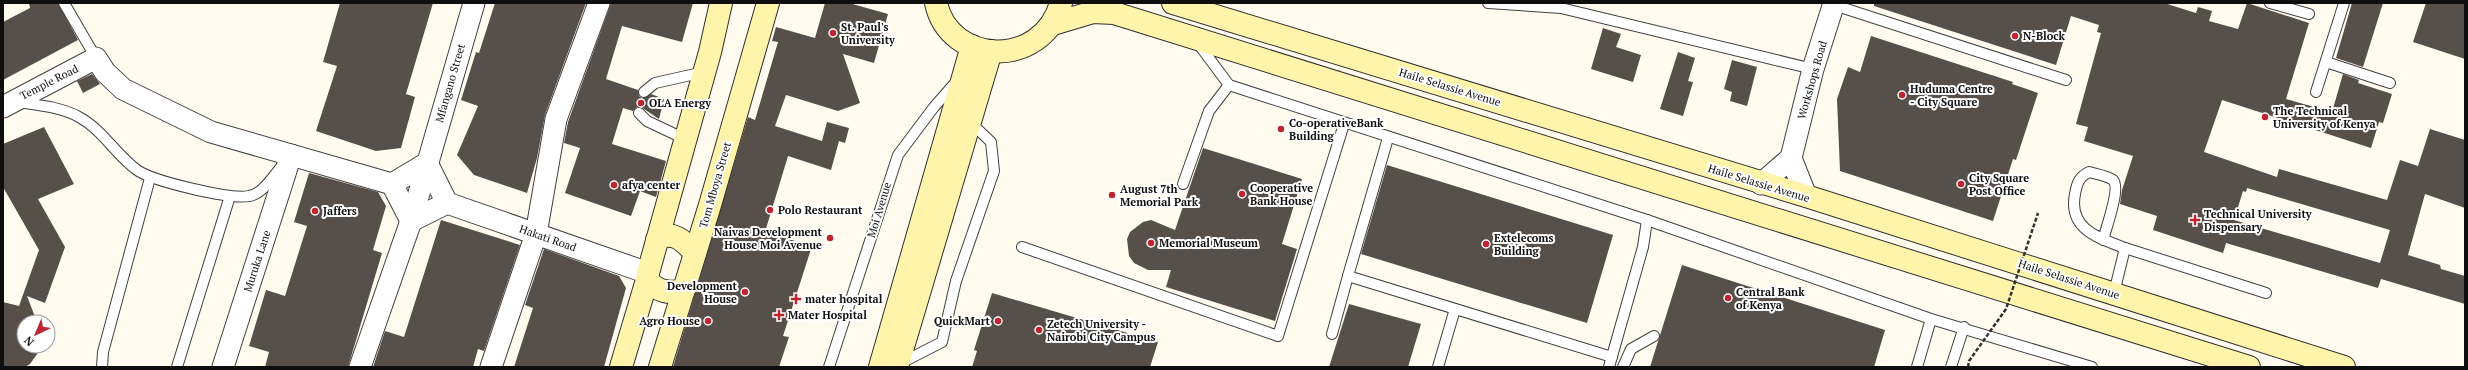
<svg xmlns="http://www.w3.org/2000/svg" width="2468" height="370" viewBox="0 0 2468 370" font-family="'PT Serif',serif">
  <style>
    .building { fill: #574f4a; fill-rule: evenodd }
    .lines { fill: none; stroke-linecap: round; stroke-linejoin: round }
    .service-casing { stroke: #414141; stroke-width: 12 }
    .minor-casing { stroke: #414141; stroke-width: 23 }
    .secondary-casing { stroke: #303030; stroke-width: 24 }
    .service { stroke: #fff; stroke-width: 10 }
    .minor { stroke: #fff; stroke-width: 21 }
    .secondary { stroke: #fff4aa; stroke-width: 22 }
    .path-bridge { stroke: #303030; stroke-width: 2.5; stroke-dasharray: 4 2; stroke-linecap: butt }
    .poi-dot { fill: #bf2530; stroke: #fff; stroke-width: 1.5 }
    .labels { text-anchor: middle; stroke-width: 4; stroke-linejoin: round; paint-order: stroke }
    .poi-label { font-size: 11px; font-weight: bold; fill: #0e0e0e; stroke: #fff; text-anchor: start }
    .street-label { font-size: 11px; fill: #0e0e0e; stroke: #fff }
  </style>
  <rect width="100%" height="100%" fill="#fffcef"/>
  <g class="building">
    <polygon points="29,3 58,3 78,40 3,80 3,22 30,8"/>
    <polygon points="340,3 433,3 406,94 415,97 401,148 376,151 316,131 337,66 323,62"/>
    <polygon points="495,3 586,3 545,115 537,158 527,193 474,175 457,155 478,106 461,100 476,52 479,53"/>
    <polygon points="611,3 693,3 682,42 622,26 606,79 638,90 639,96 642,98 651,94 664,99 659,119 641,107 637,107 633,111 623,108 612,144 666,161 656,197 640,191 631,216 565,193 580,148 564,143 568,122"/>
    <polygon points="825,3 849,3 888,14 874,63 843,54 860,103 838,111 786,95 775,126 822,141 827,122 849,128 845,143 839,141 831,170 788,156 765,232 812,246 783,336 789,337 779,367 673,367 748,117 755,120 778,42 772,41 776,27 815,38"/>
    <path d="M1874,3h290l32,10 2,-6 14,4 -3,10 29,8 9,-26 62,20 -23,76 46,13 11,-38 16,6 -1,3 34,11 -9,29 -4,-1 -8,26 -149,-48 -18,52 73,25 2,-8 108,31 13,-40 18,6 12,-37 35,11v68l-40,-14 -17,61 32,10 1,4 24,7v28l-84,-25 -3,9 -152,-45 -3,10 -70,-23 4,-14 -37,-12 2,-14 11,-34 -49,-15 4,-14 -12,-3 25,-91 -4,-1 2,-7 -28,-9 -15,49 -182,-59zM2247,188l143,42 -10,33 -146,-43 9,-29 3,1z"/>
    <polygon points="2352,3 2383,3 2363,67 2336,58"/>
    <polygon points="2426,3 2465,3 2465,59 2413,42"/>
    <polygon points="1603,28 1621,34 1616,47 1641,55 1633,82 1591,69"/>
    <polygon points="1871,36 2013,82 2012,84 2038,93 2016,160 2013,159 1993,221 1840,171 1837,99 1848,67 1860,72"/>
    <polygon points="1678,52 1695,58 1688,81 1693,82 1683,116 1660,109"/>
    <polygon points="1732,60 1757,67 1747,106 1730,101 1732,92 1724,89"/>
    <polygon points="92,74 100,84 83,93 77,81"/>
    <polygon points="44,127 74,184 38,199 65,247 45,303 27,296 37,322 24,322 24,346 40,346 40,350 30,364 25,367 3,367 3,302 19,306 39,250 3,187 3,144"/>
    <polygon points="1203,148 1302,179 1282,244 1297,249 1275,321 1166,287 1171,270 1148,270 1134,263 1129,256 1127,239 1130,232 1143,222 1151,220 1175,230"/>
    <polygon points="1387,165 1613,235 1587,323 1361,254"/>
    <polygon points="309,173 378,192 386,206 373,250 382,253 348,367 265,367 269,352 249,346 266,290 285,296 307,226 294,222"/>
    <polygon points="441,220 520,245 484,351 478,349 473,367 373,367 385,331 404,337"/>
    <polygon points="544,249 619,276 626,288 604,367 514,367 533,308 525,305"/>
    <polygon points="1682,265 1885,330 1874,367 1650,367"/>
    <polygon points="992,293 1158,342 1150,367 972,367 977,351 974,350"/>
    <polygon points="1349,304 1421,324 1408,367 1329,367"/>
  </g>
  <g class="lines">
    <defs>
      <g id="service">
        <polyline points="64,3 96,58"/>
        <polyline points="1488,3 1561,8 1813,69"/>
        <polyline points="2270,3 2309,14"/>
        <polyline points="1834,5 2066,80"/>
        <polyline points="1197,42 1229,85 1647,220 1931,319 2092,367"/>
        <polyline points="2326,62 2390,83"/>
        <polyline points="644,92 655,83 704,72"/>
        <polyline points="2316,92 2344,3"/>
        <path d="M17,102c21,3 44,5 62,15 24,13 37,38 58,53 15,11 94,30 112,26 14,-2 24,-20 33,-30"/>
        <polyline points="639,113 647,121 685,139"/>
        <polyline points="1388,138 1348,276 1612,357"/>
        <polyline points="1183,184 1209,111 1229,85"/>
        <path d="M2103,240c3,-12 18,-52 10,-60 -5,-4 -17,-6 -24,-8 -10,5 -12,11 -14,22 -7,35 23,44 50,54l141,45"/>
        <polyline points="1022,247 1278,336 1344,124"/>
        <polyline points="2114,293 2125,248"/>
        <polyline points="1332,334 1348,276"/>
        <polyline points="899,364 942,342 956,281 994,171 991,142 970,122"/>
        <polyline points="102,367 103,352 150,178"/>
        <polyline points="177,367 230,196"/>
        <polyline points="829,367 898,155 934,107 956,82"/>
        <polyline points="1438,367 1455,309"/>
        <polyline points="1609,367 1643,247 1647,220"/>
        <polyline points="1623,367 1631,349 1654,336"/>
        <polyline points="1917,367 1931,319"/>
        <polyline points="1951,367 1964,327"/>
      </g>
      <g id="minor">
        <polyline points="3,107 96,58 105,72 123,89 211,132 392,184"/>
        <polyline points="1791,158 1813,69 1834,3"/>
        <polyline points="1791,158 1806,196"/>
        <polyline points="427,163 447,203"/>
        <polyline points="392,184 411,221"/>
        <polyline points="392,184 427,163"/>
        <polyline points="1761,184 1791,158"/>
        <polyline points="447,203 648,273"/>
        <polyline points="411,221 447,203"/>
        <polyline points="223,367 291,155"/>
        <polyline points="360,367 411,221 474,3"/>
        <polyline points="491,367 536,234 556,119 599,3"/>
      </g>
      <g id="secondary">
        <path d="M936,3c13,62 106,67 125,0"/>
        <polyline points="1173,3 1806,196 2344,367"/>
        <polyline points="1053,24 1093,12 1114,13 2249,367"/>
        <path d="M657,240c15,-11 27,1 38,13"/>
        <polyline points="648,273 710,52 721,3"/>
        <path d="M647,280c11,12 22,14 37,10"/>
        <polyline points="621,367 647,280"/>
        <polyline points="660,367 710,205 768,3"/>
        <polyline points="880,367 972,46"/>
        <polyline points="897,367 991,51"/>
      </g>
    </defs>
    <use href="#service" class="service-casing"/>
    <use href="#minor" class="minor-casing"/>
    <use href="#secondary" class="secondary-casing"/>
    <use href="#service" class="service"/>
    <use href="#minor" class="minor"/>
    <use href="#secondary" class="secondary"/>
    <polyline class="path-bridge" points="1968,367 1969,361 2006,309 2038,213"/>
  </g>
  <g class="poi-dot">
    <circle cx="833" cy="33" r="4"/>
    <circle cx="2015" cy="36" r="4"/>
    <circle cx="1902" cy="95" r="4"/>
    <circle cx="641" cy="103" r="4"/>
    <circle cx="2265" cy="117" r="4"/>
    <circle cx="1281" cy="129" r="4"/>
    <circle cx="1961" cy="184" r="4"/>
    <circle cx="614" cy="185" r="4"/>
    <circle cx="1242" cy="194" r="4"/>
    <circle cx="1112" cy="195" r="4"/>
    <circle cx="770" cy="210" r="4"/>
    <circle cx="315" cy="211" r="4"/>
    <path d="M2193 214h4v4h4v4h-4v4h-4v-4h-4v-4h4z"/>
    <circle cx="830" cy="238" r="4"/>
    <circle cx="1151" cy="243" r="4"/>
    <circle cx="1486" cy="244" r="4"/>
    <circle cx="745" cy="292" r="4"/>
    <circle cx="1728" cy="298" r="4"/>
    <path d="M794 293h4v4h4v4h-4v4h-4v-4h-4v-4h4z"/>
    <path d="M777 309h4v4h4v4h-4v4h-4v-4h-4v-4h4z"/>
    <circle cx="708" cy="321" r="4"/>
    <circle cx="998" cy="321" r="4"/>
    <circle cx="1039" cy="330" r="4"/>
  </g>
  <g class="labels">
    <g class="poi-label">
      <text x="841" y="31">St. Paul's<tspan x="841" dy="13">University</tspan></text>
      <text x="2023" y="40">N-Block</text>
      <text x="1910" y="93">Huduma Centre<tspan x="1910" dy="13">- City Square</tspan></text>
      <text x="649" y="107">OLA Energy</text>
      <text x="2273" y="115">The Technical<tspan x="2273" dy="13">University of Kenya</tspan></text>
      <text x="1289" y="127">Co-operativeBank<tspan x="1289" dy="13">Building</tspan></text>
      <text x="1969" y="182">City Square<tspan x="1969" dy="13">Post Office</tspan></text>
      <text x="622" y="189">afya center</text>
      <text x="1250" y="192">Cooperative<tspan x="1250" dy="13">Bank House</tspan></text>
      <text x="1120" y="193">August 7th<tspan x="1120" dy="13">Memorial Park</tspan></text>
      <text x="778" y="214">Polo Restaurant</text>
      <text x="323" y="215">Jaffers</text>
      <text x="2204" y="218">Technical University<tspan x="2204" dy="13">Dispensary</tspan></text>
      <text x="822" y="236" text-anchor="end">Naivas Development<tspan x="822" dy="13">House Moi Avenue</tspan></text>
      <text x="1494" y="242">Extelecoms<tspan x="1494" dy="13">Building</tspan></text>
      <text x="1159" y="247">Memorial Museum</text>
      <text x="737" y="290" text-anchor="end">Development<tspan x="737" dy="13">House</tspan></text>
      <text x="1736" y="296">Central Bank<tspan x="1736" dy="13">of Kenya</tspan></text>
      <text x="805" y="303">mater hospital</text>
      <text x="788" y="319">Mater Hospital</text>
      <text x="700" y="325" text-anchor="end">Agro House</text>
      <text x="990" y="325" text-anchor="end">QuickMart</text>
      <text x="1047" y="328">Zetech University -<tspan x="1047" dy="13">Nairobi City Campus</tspan></text>
    </g>
    <g class="street-label">
      <text transform="translate(1812 80) rotate(-74)" y="4">Workshops Road</text>
      <text transform="translate(49 82) rotate(-27)" y="4">Temple Road</text>
      <text transform="translate(450 83) rotate(-74)" y="4">Mfangano Street</text>
      <text transform="translate(1450 87) rotate(17)" y="4">Haile Selassie Avenue</text>
      <text transform="translate(1759 183) rotate(17)" y="4">Haile Selassie Avenue</text>
      <text transform="translate(715 185) rotate(-74)" y="4">Tom Mboya Street</text>
      <text transform="translate(879 210) rotate(-73)" y="4">Moi Avenue</text>
      <text transform="translate(548 238) rotate(19)" y="4">Hakati Road</text>
      <text transform="translate(257 261) rotate(-72)" y="4">Muruka Lane</text>
      <text transform="translate(2069 279) rotate(18)" y="4">Haile Selassie Avenue</text>
    </g>
  </g>
  <rect width="2468" height="370" fill="none" stroke="#0e0e0e" stroke-width="8"/>
  <g transform="translate(36 334) rotate(224)"><circle r="19" fill="#ffffff" stroke="#9f9f9f"/>
  <path d="M0-3L7 15L0 10L-7 15Z" fill="#bf2530"/>
  <text y="-6" font-size="11" font-weight="bold" text-anchor="middle" fill="#0e0e0e">N</text>
  </g>
</svg>
